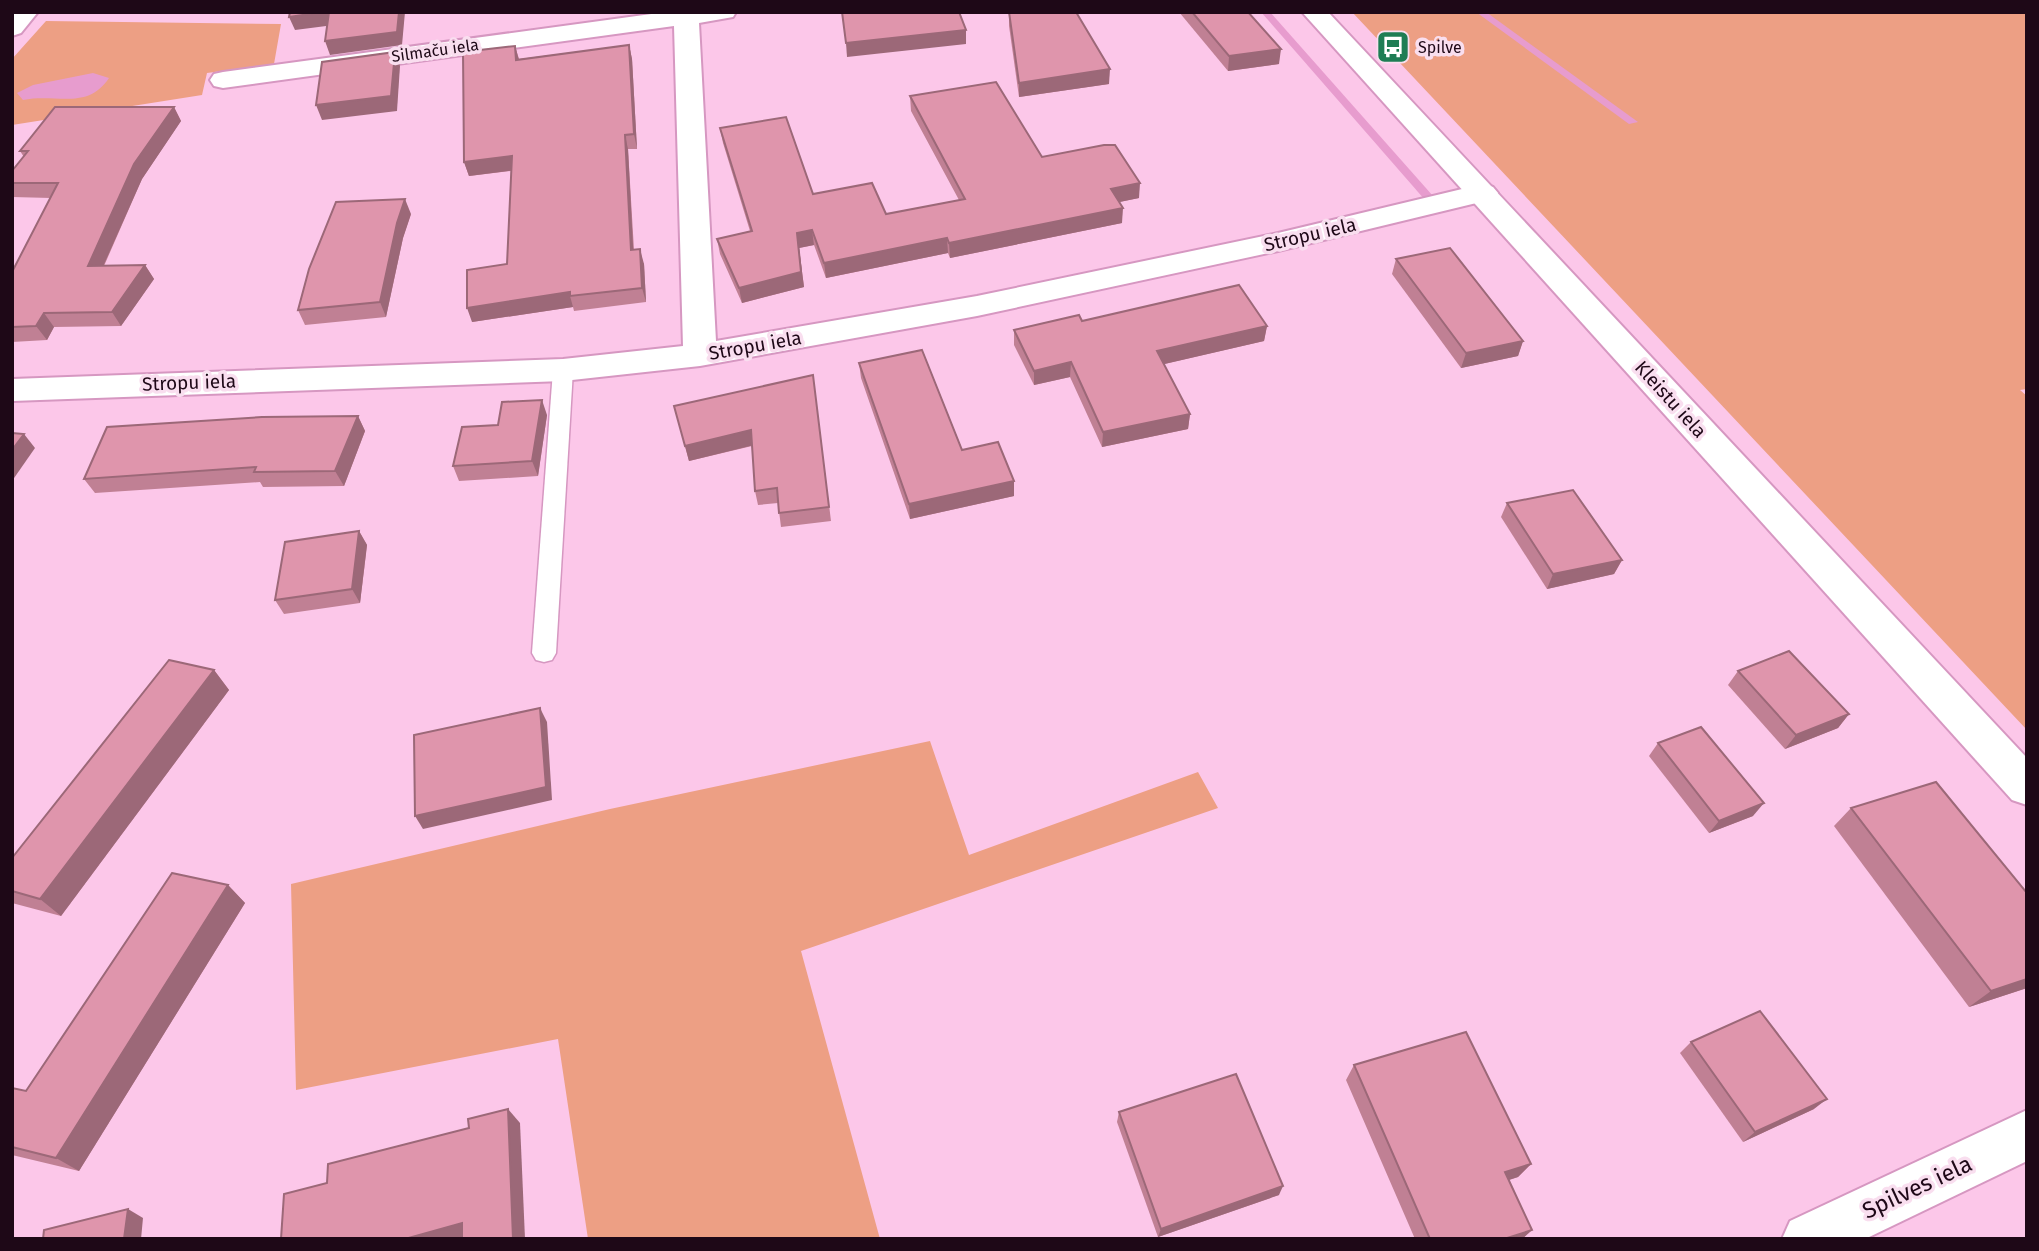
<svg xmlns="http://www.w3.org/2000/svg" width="2039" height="1251" viewBox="0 0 2039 1251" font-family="'Fira Sans',sans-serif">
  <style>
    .green { fill: #ed9f84 }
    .water { fill: #e79cce }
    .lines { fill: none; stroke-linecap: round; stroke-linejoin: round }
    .stream { fill: #e79cce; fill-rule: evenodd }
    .lane-casing { stroke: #d697c1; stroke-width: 3 }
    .street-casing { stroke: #d697c1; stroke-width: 4 }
    .secondary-casing { stroke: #d697c1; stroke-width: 4 }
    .lane { fill: #fff; fill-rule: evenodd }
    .street { fill: #fff; fill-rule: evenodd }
    .secondary { fill: #fff; fill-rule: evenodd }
    .wall { fill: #c08094 }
    .shaded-wall { fill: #9c6878 }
    .building { fill: #df95ac; stroke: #9c6878; stroke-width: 2 }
    .labels { text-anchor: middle; stroke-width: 7; stroke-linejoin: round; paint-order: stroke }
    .far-poi-label { font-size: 16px; fill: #1e0817; stroke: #f9deef; text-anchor: start }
    .far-street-label { font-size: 16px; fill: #1e0817; stroke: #f9deef }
    .street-label { font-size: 19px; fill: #1e0817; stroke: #f9deef }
    .near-street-label { font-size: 23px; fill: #1e0817; stroke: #f9deef }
  </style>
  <rect width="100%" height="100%" fill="#fcc7e9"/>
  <g class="green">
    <polygon points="1352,12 2027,12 2027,389 2020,390 2027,396 2027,730"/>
    <polygon points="46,21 281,24 274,64 207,73 202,95 12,125 12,59"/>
    <polygon points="930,741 969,855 1198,772 1218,808 801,951 880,1239 588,1239 558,1039 296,1090 291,884 610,809"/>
  </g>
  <path class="water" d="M93,73l16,5c-22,33 -53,15 -86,22l-6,-7 16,-8z"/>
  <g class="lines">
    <g class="stream">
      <polygon points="1261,12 1270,12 1433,196 1433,200 1425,200"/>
      <polygon points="1476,12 1486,12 1638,122 1629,124"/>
    </g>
    <defs>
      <polygon id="lane" points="563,363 570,365 573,370 556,653 552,660 544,662 536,660 532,653 553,370 556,365"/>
      <g id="street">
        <polygon points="12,12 38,12 21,33 12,36"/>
        <polygon points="666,12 736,12 733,17 699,23 716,341 977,296 1278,233 1483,184 1493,187 1498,193 1493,199 1278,251 977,316 700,366 563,381 12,401 12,379 563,359 683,346 674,26 223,88 214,86 210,80 214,74 223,72"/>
        <polygon points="2027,1110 2027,1161 1865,1239 1782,1239 1790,1221"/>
      </g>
      <polygon id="secondary" points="1302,12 1328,12 2027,758 2027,805 2012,800"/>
    </defs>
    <use href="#lane" class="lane-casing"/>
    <use href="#street" class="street-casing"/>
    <use href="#secondary" class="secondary-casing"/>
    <use href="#lane" class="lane"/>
    <use href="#street" class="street"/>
    <use href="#secondary" class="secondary"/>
  </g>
  <g class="wall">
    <polygon points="1009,12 1109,84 1019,97 1009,26"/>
    <polygon points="1179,12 1248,12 1279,64 1228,71"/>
    <polygon points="629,45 632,59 637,149 628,149 634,250 644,264 646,302 574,311 573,307 472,322 507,264 511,171 469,176 464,162 515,46 519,59"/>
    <polygon points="910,96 1042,157 1139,198 1119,202 1122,223 950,258 948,253 826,278 814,245 799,248 804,287 742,303 720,254 717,239 750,231 723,143 720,128 813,194 886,214 959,200 911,111"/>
    <polygon points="174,107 181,121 142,179 104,266 145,265 154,279 121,326 54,327 47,340 12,342 12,272 51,198 12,197 12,171 24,157 20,151"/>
    <polygon points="411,214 403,238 386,317 305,325 298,310"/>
    <polygon points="1396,259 1523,341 1518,356 1461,368 1392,274"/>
    <polygon points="1082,321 1267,326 1264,341 1164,364 1190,414 1188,429 1102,447 1070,377 1034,385 1014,345 1014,330"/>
    <polygon points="859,363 962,450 1014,481 1014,496 910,519 861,378"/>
    <polygon points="813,375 831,521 781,527 778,503 758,505 755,491 752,446 689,461 674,406"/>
    <polygon points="547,415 538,476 459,481 453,466 498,425"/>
    <polygon points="358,416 365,431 344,486 263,487 260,482 95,493 84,479"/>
    <polygon points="1507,503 1622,560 1614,574 1547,589 1501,517"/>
    <polygon points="359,531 367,545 360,603 284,614 275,600"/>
    <polygon points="214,670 229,690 61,916 12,903 12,891"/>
    <polygon points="1738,671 1849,714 1838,728 1785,749 1728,685"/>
    <polygon points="1658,743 1753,816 1709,833 1649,756"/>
    <polygon points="1851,808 2027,988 1969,1007 1834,826"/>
    <polygon points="228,885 245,903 79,1171 12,1155 12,1088 26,1091"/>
    <polygon points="1691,1042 1814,1109 1743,1142 1680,1053"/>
    <polygon points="1354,1065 1531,1164 1518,1177 1509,1180 1532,1230 1522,1239 1415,1239 1346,1080"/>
    <polygon points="1119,1112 1279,1195 1158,1237 1117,1122"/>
  </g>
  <g class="shaded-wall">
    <polygon points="323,12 329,12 334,25 295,30 289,17"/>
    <polygon points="399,12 405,12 402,45 330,55 325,41"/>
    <polygon points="966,30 966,44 847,57 846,43"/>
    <polygon points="629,45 632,59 637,149 634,134"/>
    <polygon points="515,46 519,60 516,60"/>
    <polygon points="1281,49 1279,64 1228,71 1229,56"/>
    <polygon points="395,52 400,66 397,111 322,120 316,105"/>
    <polygon points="1110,69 1109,84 1019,97 1019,83"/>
    <polygon points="174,107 181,121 142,179 97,280 88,266 134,164"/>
    <polygon points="625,135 628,149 634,265 631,250"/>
    <polygon points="512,156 516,170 469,176 464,162"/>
    <polygon points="1140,183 1139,198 1110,204 1111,189"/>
    <polygon points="405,199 411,214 403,238 386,317 380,302 397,223"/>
    <polygon points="1123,208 1122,223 950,258 949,243"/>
    <polygon points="812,230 814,245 799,248 804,287 742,303 739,288 797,233"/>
    <polygon points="947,238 948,253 826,278 824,263"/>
    <polygon points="640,249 644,264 646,302 642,288"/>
    <polygon points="145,265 154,279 121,326 112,312"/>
    <polygon points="570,292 570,296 573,307 472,322 467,308"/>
    <polygon points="44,313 54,327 47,340 36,326"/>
    <polygon points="1267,326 1264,341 1156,366 1157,351"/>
    <polygon points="1523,341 1518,356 1461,368 1466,353"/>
    <polygon points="1071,362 1070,377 1034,385 1034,371"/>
    <polygon points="542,400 547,415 538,476 532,461"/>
    <polygon points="1190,414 1188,429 1102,447 1103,432"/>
    <polygon points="358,416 365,431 344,486 335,471"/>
    <polygon points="751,430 754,445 689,461 685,446"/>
    <polygon points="24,434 35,448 12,481 12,450"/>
    <polygon points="1014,481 1014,496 910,519 909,504"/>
    <polygon points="359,531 367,545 360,603 352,589"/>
    <polygon points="1622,560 1614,574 1547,589 1553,574"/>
    <polygon points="214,670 229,690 61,916 40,899"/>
    <polygon points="540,708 547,722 552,800 423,829 415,816"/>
    <polygon points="1849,714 1838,728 1785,749 1796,735"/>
    <polygon points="1764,803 1753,816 1709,833 1719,821"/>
    <polygon points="228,885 245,903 79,1171 56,1158"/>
    <polygon points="2027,979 2027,988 1969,1007 1991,991"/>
    <polygon points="1827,1099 1814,1109 1743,1142 1755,1132"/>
    <polygon points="508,1109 520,1123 525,1239 513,1239"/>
    <polygon points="1531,1164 1518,1177 1493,1185 1505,1172"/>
    <polygon points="1283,1186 1279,1195 1158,1237 1161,1229"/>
    <polygon points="128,1209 143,1218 141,1239 124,1239"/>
    <polygon points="462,1223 463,1239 405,1239"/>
    <polygon points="1532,1230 1522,1239 1504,1239"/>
  </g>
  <g class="building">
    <polygon points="290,12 323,12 289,17"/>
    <polygon points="329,12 399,12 397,32 325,41"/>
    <polygon points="842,12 959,12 966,30 846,43"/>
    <polygon points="1009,12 1076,12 1110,69 1019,83"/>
    <polygon points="1192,12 1248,12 1281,49 1229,56"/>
    <polygon points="629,45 634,134 625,135 631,250 640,249 642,288 570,296 570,292 467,308 467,270 507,264 512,156 464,162 463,52 515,46 516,60"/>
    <polygon points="395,52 391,96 316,105 322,62"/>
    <polygon points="996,82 1042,157 1104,145 1115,145 1140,183 1111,189 1123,208 949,243 947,238 824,263 812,230 797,233 801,272 739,288 717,239 752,231 720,128 786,117 813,194 872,183 886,214 965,199 910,96"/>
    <polygon points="55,107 174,107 134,164 88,266 145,265 112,312 44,313 36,326 12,327 12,272 58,183 12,183 12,171 28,151 20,151"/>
    <polygon points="405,199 397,223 380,302 298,310 309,269 336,202"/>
    <polygon points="1450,248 1523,341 1466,353 1396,259"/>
    <polygon points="1239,285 1267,326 1157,351 1190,414 1103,432 1071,362 1034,371 1014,330 1079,315 1082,321"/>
    <polygon points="922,350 962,450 998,442 1014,481 909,504 859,363"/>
    <polygon points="813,375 829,507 779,513 777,488 755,491 751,430 685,446 674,406"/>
    <polygon points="542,400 532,461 453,466 462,427 498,425 502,402"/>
    <polygon points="358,416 335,471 254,472 256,467 84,479 107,427 262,417"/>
    <polygon points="12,433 24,434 12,450"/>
    <polygon points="1573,490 1622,560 1553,574 1507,503"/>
    <polygon points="359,531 352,589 275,600 285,542"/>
    <polygon points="1789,651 1849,714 1796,735 1738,671"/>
    <polygon points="169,660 214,670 40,899 12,891 12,858"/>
    <polygon points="540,708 546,787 415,816 414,735"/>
    <polygon points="1701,727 1764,803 1719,821 1658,743"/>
    <polygon points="1936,782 2027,893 2027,979 1991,991 1851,808"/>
    <polygon points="172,873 228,885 56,1158 12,1147 12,1088 26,1091"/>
    <polygon points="1760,1011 1827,1099 1755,1132 1691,1042"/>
    <polygon points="1466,1032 1531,1164 1505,1172 1532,1230 1504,1239 1430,1239 1354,1065"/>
    <polygon points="1236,1074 1283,1186 1161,1229 1119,1112"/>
    <polygon points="508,1109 513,1239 462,1239 462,1223 405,1239 281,1239 284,1194 327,1183 328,1164 469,1128 468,1119"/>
    <polygon points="128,1209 124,1239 43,1239 44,1230"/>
  </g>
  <defs>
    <symbol id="bus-square" viewBox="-11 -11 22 22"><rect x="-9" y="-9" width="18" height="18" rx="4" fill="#1e7d54" stroke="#f9deef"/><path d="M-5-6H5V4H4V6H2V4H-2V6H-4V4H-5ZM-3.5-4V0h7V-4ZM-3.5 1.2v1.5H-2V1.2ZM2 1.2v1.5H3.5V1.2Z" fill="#fff"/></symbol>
  </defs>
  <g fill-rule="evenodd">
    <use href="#bus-square" x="1374" y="28" width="38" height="38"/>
  </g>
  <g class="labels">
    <g class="far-poi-label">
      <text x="1418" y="53">Spilve</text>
    </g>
    <g class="far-street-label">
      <text transform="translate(435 50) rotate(-8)" y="6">Silmaču iela</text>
    </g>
    <g class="street-label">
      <text transform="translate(1310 234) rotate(-13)" y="7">Stropu iela</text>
      <text transform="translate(755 345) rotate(-10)" y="7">Stropu iela</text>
      <text transform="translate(189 382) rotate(-2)" y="7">Stropu iela</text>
      <text transform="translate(1671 399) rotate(48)" y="7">Kleistu iela</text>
    </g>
    <g class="near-street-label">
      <text transform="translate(1917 1187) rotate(-25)" y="8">Spilves iela</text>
    </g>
  </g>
  <rect width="2039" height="1251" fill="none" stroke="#1e0817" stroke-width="28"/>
</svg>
